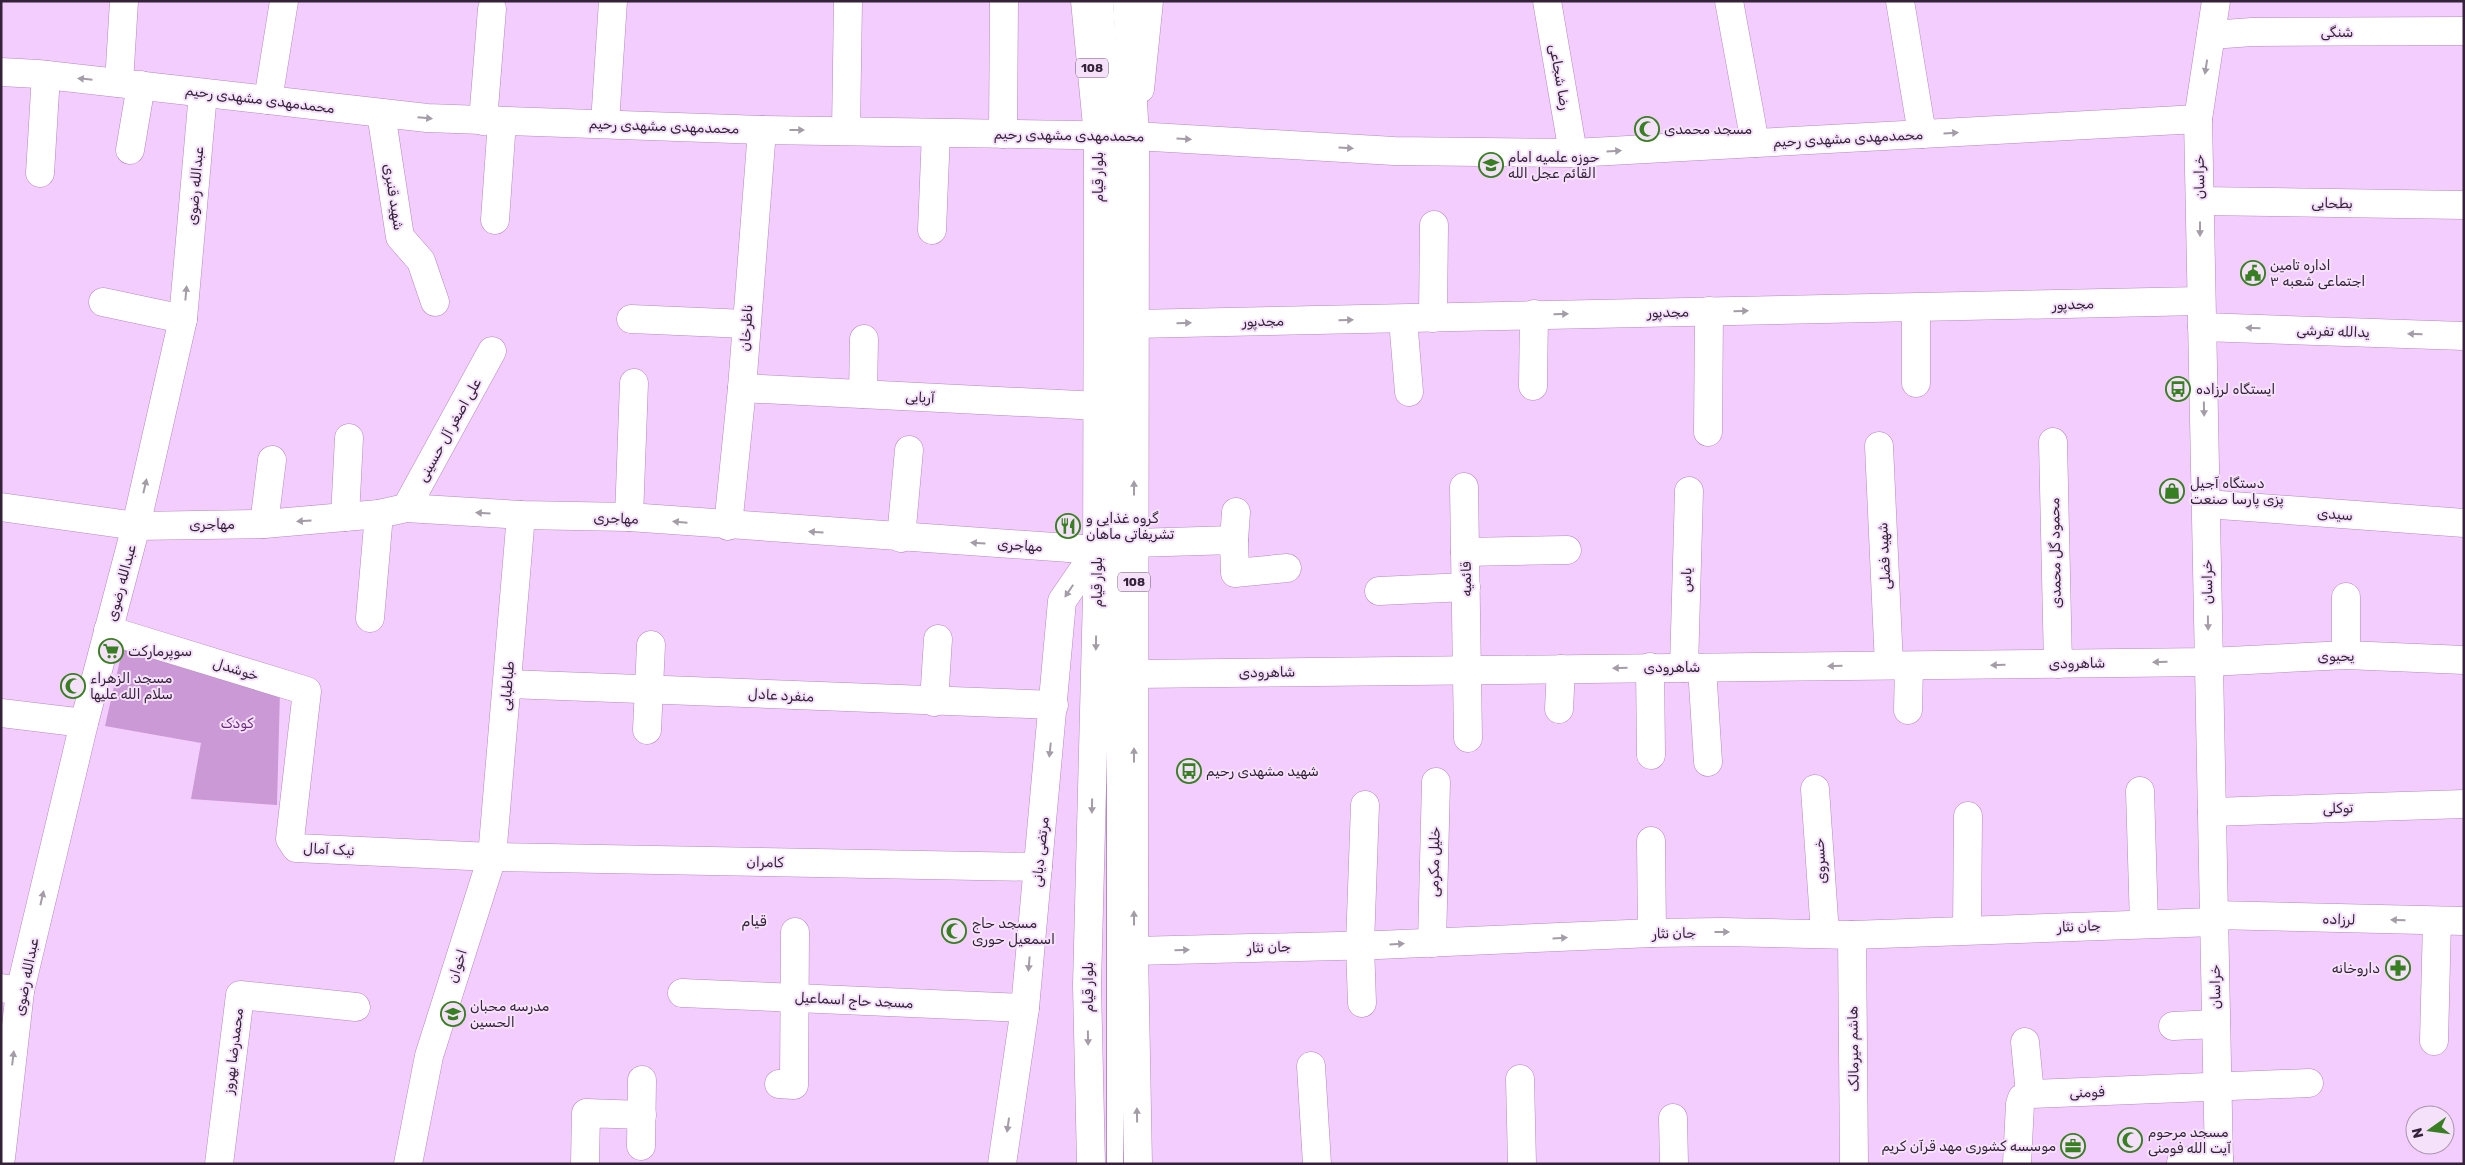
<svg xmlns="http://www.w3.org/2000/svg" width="2465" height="1165" viewBox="0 0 2465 1165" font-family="Rubik,'Noto Sans Arabic',sans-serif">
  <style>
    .green { fill: #ca99d6 }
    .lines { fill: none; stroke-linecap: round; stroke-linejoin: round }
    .lane-casing { stroke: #b588c0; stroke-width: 18 }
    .street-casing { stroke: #b588c0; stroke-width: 29 }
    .secondary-casing { stroke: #b588c0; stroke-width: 29 }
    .primary-casing { stroke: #b588c0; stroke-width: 29 }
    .lane { stroke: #fff; stroke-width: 16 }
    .street { stroke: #fff; stroke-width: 28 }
    .secondary { stroke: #fff; stroke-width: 28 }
    .primary { stroke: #fff; stroke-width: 28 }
    .oneway { fill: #a49ca6 }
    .labels { text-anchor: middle; stroke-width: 4; stroke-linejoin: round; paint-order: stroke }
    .shield { fill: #f5e2fa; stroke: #6e5c73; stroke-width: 1 }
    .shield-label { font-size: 12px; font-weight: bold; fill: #342239 }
    .street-label { font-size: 14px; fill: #342239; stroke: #f5e2fa }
    .poi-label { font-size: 14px; fill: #342239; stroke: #f5e2fa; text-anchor: start }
    .park-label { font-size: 14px; fill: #6e2a7f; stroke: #f5e2fa }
    .neighbourhood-label { font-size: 15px; fill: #342239; stroke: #f5e2fa }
  </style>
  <rect width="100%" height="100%" fill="#f3cdfd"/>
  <polygon class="green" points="123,647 280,691 277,805 191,799 201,743 105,726"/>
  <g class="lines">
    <defs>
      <polyline id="lane" points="1105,1 1115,136 1115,1164"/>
      <g id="street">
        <polyline points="1547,1 1573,153"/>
        <polyline points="1729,1 1755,143"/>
        <polyline points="1900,1 1922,134"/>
        <polyline points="2211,35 2252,32 2464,31"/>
        <polyline points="119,83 124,1"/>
        <polyline points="1140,89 1149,1"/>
        <polyline points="268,100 284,1"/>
        <polyline points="381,113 400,237 421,261 435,302"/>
        <polyline points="483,121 492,9"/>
        <polyline points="605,123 613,1"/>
        <polyline points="846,130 848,1"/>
        <polyline points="1003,134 1004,1"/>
        <polyline points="130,150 141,85"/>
        <polyline points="40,173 46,75"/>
        <polyline points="2200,201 2464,205"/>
        <polyline points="495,220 502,121"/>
        <polyline points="932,230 936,133"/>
        <polyline points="103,302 183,319"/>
        <polyline points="1433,318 1434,225"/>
        <polyline points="631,319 746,324"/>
        <polyline points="1403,319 1409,392"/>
        <polyline points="1135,324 2200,301"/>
        <polyline points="2202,327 2464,336"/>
        <polyline points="1916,383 1916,309"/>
        <polyline points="1533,386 1534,314"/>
        <polyline points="742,388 1099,406"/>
        <polyline points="863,394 864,339"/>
        <polyline points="1708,432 1709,311"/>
        <polyline points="2053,442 2058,664"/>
        <polyline points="1879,446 1889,665"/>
        <polyline points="1464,487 1468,738"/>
        <polyline points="2206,504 2464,523"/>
        <polyline points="1,507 136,526 264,524 379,514 406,508 521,515 629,517 1097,550"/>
        <polyline points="406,508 492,351"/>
        <polyline points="345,517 349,438"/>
        <polyline points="629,517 634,383"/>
        <polyline points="264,524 272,460"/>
        <polyline points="728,526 742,388 762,130"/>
        <polyline points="901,538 909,450"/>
        <polyline points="1234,540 1236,512"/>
        <polyline points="1134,543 1234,540 1235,573 1287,568"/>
        <polyline points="1465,552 1567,550"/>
        <polyline points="1379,591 1466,587"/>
        <polyline points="370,618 379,514"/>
        <polyline points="108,630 307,691 290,839 296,848 492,857 1038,867"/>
        <polyline points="2346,655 2346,597"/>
        <polyline points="1650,667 1651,755"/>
        <polyline points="1684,668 1689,491"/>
        <polyline points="1702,668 1708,762"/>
        <polyline points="1134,674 2209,662 2346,655 2464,660"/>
        <polyline points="508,684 1054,705"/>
        <polyline points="934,702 938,639"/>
        <polyline points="1559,709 1561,669"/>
        <polyline points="1908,710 1909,666"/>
        <polyline points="1,713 84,723"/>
        <polyline points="647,730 651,645"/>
        <polyline points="1815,789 1825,934"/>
        <polyline points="2140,791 2144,924"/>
        <polyline points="2212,812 2464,804"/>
        <polyline points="1651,841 1652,933"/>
        <polyline points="1967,929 1968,816"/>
        <polyline points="1852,935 1854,1164"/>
        <polyline points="1432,943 1436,782"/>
        <polyline points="1134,951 1378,945 1652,933 1722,932 1852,935 2214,922"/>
        <polyline points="1,988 20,991"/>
        <polyline points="682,993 1025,1008"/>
        <polyline points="1362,1003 1360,945 1365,805"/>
        <polyline points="2173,1026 2216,1024"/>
        <polyline points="2434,1041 2437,921"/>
        <polyline points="2025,1042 2030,1094"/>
        <polyline points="1311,1066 1317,1164"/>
        <polyline points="1520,1079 1522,1164"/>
        <polyline points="779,1084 794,1085 795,932"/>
        <polyline points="1673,1118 1674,1164"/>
        <polyline points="641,1146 642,1080"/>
        <polyline points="2181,1162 2219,1158"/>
        <polyline points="219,1164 240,995 356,1007"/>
        <polyline points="408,1164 429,1056 492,857 521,515"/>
        <polyline points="585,1164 586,1113 642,1115"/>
        <polyline points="2017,1164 2020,1104 2022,1098 2030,1094 2309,1083"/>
      </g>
      <g id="secondary">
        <polyline points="2216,1 2198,119 2219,1164"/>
        <polyline points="1,72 38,74 427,118 762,130 1135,136 1394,151 1573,153 2198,119"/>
        <polyline points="2214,915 2464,921"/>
        <polyline points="1,1158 20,991 84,723 136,526 183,319 203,93"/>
        <polyline points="1002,1164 1025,1008 1062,601 1097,550"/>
      </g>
      <g id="primary">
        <polyline points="1085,1 1098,136 1097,595 1087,985 1091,1164"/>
        <polyline points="1127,1 1135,136 1134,951 1138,1164"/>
      </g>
    </defs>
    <use href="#lane" class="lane-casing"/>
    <use href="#street" class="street-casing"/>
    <use href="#secondary" class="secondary-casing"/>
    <use href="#primary" class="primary-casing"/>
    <use href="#lane" class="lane"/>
    <use href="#street" class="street"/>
    <use href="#secondary" class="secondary"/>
    <use href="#primary" class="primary"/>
  </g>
  <defs><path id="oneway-solid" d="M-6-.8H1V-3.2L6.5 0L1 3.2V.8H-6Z" transform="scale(1.25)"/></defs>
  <g class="oneway">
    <use href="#oneway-solid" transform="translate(2206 67) rotate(99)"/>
    <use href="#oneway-solid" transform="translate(85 79) rotate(-174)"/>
    <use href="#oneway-solid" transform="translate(425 118) rotate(5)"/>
    <use href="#oneway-solid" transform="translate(797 130)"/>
    <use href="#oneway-solid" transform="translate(1951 133) rotate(-3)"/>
    <use href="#oneway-solid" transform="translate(1184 139) rotate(3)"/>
    <use href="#oneway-solid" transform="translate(1346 148) rotate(3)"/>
    <use href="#oneway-solid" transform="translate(1614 151) rotate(-3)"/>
    <use href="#oneway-solid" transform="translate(2200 229) rotate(90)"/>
    <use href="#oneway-solid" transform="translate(186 293) rotate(-85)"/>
    <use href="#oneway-solid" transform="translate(1741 311) rotate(-1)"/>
    <use href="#oneway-solid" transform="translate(1561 314) rotate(-1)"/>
    <use href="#oneway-solid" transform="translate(1346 320) rotate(-1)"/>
    <use href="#oneway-solid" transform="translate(1184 323) rotate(-1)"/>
    <use href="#oneway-solid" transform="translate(2253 328) rotate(-178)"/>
    <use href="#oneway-solid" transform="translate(2415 334) rotate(-178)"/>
    <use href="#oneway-solid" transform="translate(2204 409) rotate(89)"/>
    <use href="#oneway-solid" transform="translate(145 486) rotate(-77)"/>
    <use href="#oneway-solid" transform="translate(1134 488) rotate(-90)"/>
    <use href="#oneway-solid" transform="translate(483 513) rotate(-177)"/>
    <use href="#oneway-solid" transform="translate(304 521) rotate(176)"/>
    <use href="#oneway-solid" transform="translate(680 522) rotate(-175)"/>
    <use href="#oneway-solid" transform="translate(816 532) rotate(-176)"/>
    <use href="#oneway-solid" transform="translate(978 543) rotate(-176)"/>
    <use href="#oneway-solid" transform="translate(1069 591) rotate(124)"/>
    <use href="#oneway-solid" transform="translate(2208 623) rotate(89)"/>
    <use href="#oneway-solid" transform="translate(1096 643) rotate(91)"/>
    <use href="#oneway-solid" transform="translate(2160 662) rotate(179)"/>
    <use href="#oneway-solid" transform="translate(1998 665) rotate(179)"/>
    <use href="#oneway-solid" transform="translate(1835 666) rotate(179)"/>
    <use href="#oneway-solid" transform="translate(1620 668) rotate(179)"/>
    <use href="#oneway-solid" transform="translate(1050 750) rotate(96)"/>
    <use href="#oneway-solid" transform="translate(1134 755) rotate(-90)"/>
    <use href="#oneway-solid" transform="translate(1092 806) rotate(91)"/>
    <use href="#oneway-solid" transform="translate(42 898) rotate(-77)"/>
    <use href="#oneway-solid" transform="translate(1134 918) rotate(-90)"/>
    <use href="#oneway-solid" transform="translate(2398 920) rotate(-178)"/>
    <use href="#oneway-solid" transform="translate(1722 932)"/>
    <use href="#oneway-solid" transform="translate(1560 938) rotate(-3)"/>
    <use href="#oneway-solid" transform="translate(1397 944) rotate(-3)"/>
    <use href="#oneway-solid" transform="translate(1182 950) rotate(-2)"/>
    <use href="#oneway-solid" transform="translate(1029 964) rotate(95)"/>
    <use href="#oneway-solid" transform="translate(1088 1038) rotate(89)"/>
    <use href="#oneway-solid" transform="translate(13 1058) rotate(-83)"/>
    <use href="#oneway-solid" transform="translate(1137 1115) rotate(-91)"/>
    <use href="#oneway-solid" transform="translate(1008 1125) rotate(98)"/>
  </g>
  <defs>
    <symbol id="mosque-ring" viewBox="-11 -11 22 22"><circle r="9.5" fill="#f5e2fa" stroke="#387f23" stroke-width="1.5"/><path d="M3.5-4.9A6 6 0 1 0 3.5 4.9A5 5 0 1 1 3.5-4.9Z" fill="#387f23"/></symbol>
    <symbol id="university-ring" viewBox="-11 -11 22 22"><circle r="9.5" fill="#f5e2fa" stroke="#387f23" stroke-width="1.5"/><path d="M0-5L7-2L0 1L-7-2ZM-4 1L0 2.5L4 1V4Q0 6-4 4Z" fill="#387f23"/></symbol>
    <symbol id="civic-ring" viewBox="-11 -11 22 22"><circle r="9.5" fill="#f5e2fa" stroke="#387f23" stroke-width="1.5"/><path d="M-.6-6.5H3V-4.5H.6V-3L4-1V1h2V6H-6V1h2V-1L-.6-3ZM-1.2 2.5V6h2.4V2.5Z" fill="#387f23"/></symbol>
    <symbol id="bus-ring" viewBox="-11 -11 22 22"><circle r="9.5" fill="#f5e2fa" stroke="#387f23" stroke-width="1.5"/><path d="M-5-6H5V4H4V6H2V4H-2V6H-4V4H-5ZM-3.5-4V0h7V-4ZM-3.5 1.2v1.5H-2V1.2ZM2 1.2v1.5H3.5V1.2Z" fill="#387f23"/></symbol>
    <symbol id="shop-ring" viewBox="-11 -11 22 22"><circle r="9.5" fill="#f5e2fa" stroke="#387f23" stroke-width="1.5"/><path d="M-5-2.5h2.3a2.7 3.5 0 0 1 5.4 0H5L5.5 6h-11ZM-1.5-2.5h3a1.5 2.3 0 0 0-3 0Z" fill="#387f23"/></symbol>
    <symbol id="restaurant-ring" viewBox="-11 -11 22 22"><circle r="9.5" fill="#f5e2fa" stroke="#387f23" stroke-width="1.5"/><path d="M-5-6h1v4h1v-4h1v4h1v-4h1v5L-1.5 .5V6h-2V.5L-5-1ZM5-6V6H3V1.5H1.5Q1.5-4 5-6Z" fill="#387f23"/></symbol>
    <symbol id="supermarket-ring" viewBox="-11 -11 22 22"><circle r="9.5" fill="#f5e2fa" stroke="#387f23" stroke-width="1.5"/><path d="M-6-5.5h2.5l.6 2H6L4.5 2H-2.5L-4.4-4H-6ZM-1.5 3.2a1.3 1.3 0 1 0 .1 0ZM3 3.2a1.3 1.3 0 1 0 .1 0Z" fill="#387f23"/></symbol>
    <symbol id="pharmacy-ring" viewBox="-11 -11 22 22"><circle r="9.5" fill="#f5e2fa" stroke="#387f23" stroke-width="1.5"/><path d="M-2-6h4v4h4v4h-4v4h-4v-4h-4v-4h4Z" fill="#387f23"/></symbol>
    <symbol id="school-ring" viewBox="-11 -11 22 22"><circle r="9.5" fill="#f5e2fa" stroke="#387f23" stroke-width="1.5"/><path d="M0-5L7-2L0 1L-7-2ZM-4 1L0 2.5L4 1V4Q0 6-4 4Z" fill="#387f23"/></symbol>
    <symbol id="office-ring" viewBox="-11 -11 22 22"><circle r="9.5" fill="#f5e2fa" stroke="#387f23" stroke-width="1.5"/><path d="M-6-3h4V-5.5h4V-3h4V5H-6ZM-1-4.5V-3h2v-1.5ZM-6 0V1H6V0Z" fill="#387f23"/></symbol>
  </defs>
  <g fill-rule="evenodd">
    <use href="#mosque-ring" x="1633" y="115" width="28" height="28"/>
    <use href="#university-ring" x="1477" y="151" width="28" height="28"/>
    <use href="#civic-ring" x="2239" y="259" width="28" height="28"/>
    <use href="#bus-ring" x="2164" y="375" width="28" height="28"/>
    <use href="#shop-ring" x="2158" y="477" width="28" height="28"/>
    <use href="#restaurant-ring" x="1054" y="512" width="28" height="28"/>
    <use href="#supermarket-ring" x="97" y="637" width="28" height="28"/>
    <use href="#mosque-ring" x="59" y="672" width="28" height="28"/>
    <use href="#bus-ring" x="1175" y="757" width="28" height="28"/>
    <use href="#mosque-ring" x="940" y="917" width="28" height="28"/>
    <use href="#pharmacy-ring" x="2384" y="954" width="28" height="28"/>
    <use href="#school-ring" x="439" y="1000" width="28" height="28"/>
    <use href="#mosque-ring" x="2116" y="1126" width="28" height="28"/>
    <use href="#office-ring" x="2059" y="1132" width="28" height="28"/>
  </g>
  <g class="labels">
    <g class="shield">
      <rect x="1076" y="58.5" width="32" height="19" rx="4"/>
      <rect x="1118" y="572.5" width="32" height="19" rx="4"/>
    </g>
    <g class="shield-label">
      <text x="1092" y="72">108</text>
      <text x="1134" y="586">108</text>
    </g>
    <g class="street-label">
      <text x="2337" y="37">شنگی</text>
      <text transform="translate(1560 77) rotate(80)" y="5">رضا شجاعی</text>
      <text transform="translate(260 99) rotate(7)" y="5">محمدمهدی مشهدی رحیم</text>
      <text transform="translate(664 126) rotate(2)" y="5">محمدمهدی مشهدی رحیم</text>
      <text transform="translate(1069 135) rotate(1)" y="5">محمدمهدی مشهدی رحیم</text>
      <text transform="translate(1848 138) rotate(-3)" y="5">محمدمهدی مشهدی رحیم</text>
      <text transform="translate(1098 177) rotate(-90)" y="5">بلوار قیام</text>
      <text transform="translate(2199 177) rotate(-91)" y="5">خراسان</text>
      <text transform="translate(195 186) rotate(-85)" y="5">عبدالله رضوی</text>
      <text transform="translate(394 197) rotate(81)" y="5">شهید قنبری</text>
      <text transform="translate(2332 203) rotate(1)" y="5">بطحایی</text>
      <text transform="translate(2073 304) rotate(-2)" y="5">مجدپور</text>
      <text transform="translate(1668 312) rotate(-1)" y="5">مجدپور</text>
      <text transform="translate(1263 321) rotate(-1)" y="5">مجدپور</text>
      <text transform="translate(746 328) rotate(-86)" y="5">ناظرخان</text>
      <text transform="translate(2333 331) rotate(2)" y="5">یدالله تفرشی</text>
      <text transform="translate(920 397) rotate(3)" y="5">آریایی</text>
      <text transform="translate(449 430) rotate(-61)" y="5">علی اصغر آل حسینی</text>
      <text transform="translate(2335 514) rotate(4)" y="5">سیدی</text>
      <text transform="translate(616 518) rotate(2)" y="5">مهاجری</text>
      <text x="212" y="529">مهاجری</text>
      <text transform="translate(1020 545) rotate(4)" y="5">مهاجری</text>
      <text transform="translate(2055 553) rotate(-91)" y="5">محمود گل محمدی</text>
      <text transform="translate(1884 556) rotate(-93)" y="5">شهید فضلی</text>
      <text transform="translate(1466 579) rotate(-91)" y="5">قائمیه</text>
      <text transform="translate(1686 580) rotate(-88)" y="5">یاس</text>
      <text transform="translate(1097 582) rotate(-90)" y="5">بلوار قیام</text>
      <text transform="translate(2207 582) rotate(-91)" y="5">خراسان</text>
      <text transform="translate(121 583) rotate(-75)" y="5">عبدالله رضوی</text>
      <text transform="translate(2336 656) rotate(-1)" y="5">یحیوی</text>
      <text transform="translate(2077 663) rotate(-1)" y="5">شاهرودی</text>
      <text x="1672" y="672">شاهرودی</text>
      <text transform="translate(236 669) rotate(17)" y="5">خوشدل</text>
      <text transform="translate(1267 672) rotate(-1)" y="5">شاهرودی</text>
      <text transform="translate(507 686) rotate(-85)" y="5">طباطبایی</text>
      <text transform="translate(781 695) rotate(3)" y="5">منفرد عادل</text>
      <text transform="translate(2338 808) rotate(-2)" y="5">توکلی</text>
      <text transform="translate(329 849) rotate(3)" y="5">نیک آمال</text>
      <text transform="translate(1040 852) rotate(-84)" y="5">مرتضی دیانی</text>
      <text transform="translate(1820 861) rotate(-94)" y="5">خسروی</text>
      <text transform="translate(765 862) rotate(1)" y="5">کامران</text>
      <text transform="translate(1434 862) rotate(-89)" y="5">خلیل مکرمی</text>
      <text transform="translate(2339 919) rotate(2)" y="5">لرزاده</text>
      <text transform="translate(2079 926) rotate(-2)" y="5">جان نثار</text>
      <text transform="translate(1674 933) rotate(-1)" y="5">جان نثار</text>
      <text transform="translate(1269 947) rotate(-2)" y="5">جان نثار</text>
      <text transform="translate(457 966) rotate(-72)" y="5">اخوان</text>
      <text transform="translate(26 977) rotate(-79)" y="5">عبدالله رضوی</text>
      <text transform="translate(1088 987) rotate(-90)" y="5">بلوار قیام</text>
      <text transform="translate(2215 987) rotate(-91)" y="5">خراسان</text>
      <text transform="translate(854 1000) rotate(3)" y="5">مسجد حاج اسماعیل</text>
      <text transform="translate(1853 1049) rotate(-91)" y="5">هاشم میرمالک</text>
      <text transform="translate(233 1051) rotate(-83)" y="5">محمدرضا بهروز</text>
      <text transform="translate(2087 1092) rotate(-2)" y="5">فومنی</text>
    </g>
    <g class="poi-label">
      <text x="1664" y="134">مسجد محمدی</text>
      <text x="1508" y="162">حوزه علمیه امام<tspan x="1508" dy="16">القائم عجل الله</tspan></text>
      <text x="2270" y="270">اداره تامین<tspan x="2270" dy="16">اجتماعی شعبه ۳</tspan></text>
      <text x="2196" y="394">ایستگاه لرزاده</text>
      <text x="2190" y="488">دستگاه آجیل<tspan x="2190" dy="16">پزی پارسا صنعت</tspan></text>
      <text x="1086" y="523">گروه غذایی و<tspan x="1086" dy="16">تشریفاتی ماهان</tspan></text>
      <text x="128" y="656">سوپرمارکت</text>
      <text x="90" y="683">مسجد الزهراء<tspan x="90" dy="16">سلام الله علیها</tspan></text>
      <text x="1206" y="776">شهید مشهدی رحیم</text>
      <text x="972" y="928">مسجد حاج<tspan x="972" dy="16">اسمعیل حوری</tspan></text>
      <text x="2380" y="973" text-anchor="end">داروخانه</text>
      <text x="470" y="1011">مدرسه محبان<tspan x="470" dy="16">الحسین</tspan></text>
      <text x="2148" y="1137">مسجد مرحوم<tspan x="2148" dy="16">آیت الله فومنی</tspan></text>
      <text x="2056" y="1151" text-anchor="end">موسسه کشوری مهد قرآن کریم</text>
    </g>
    <g class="park-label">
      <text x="237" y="728">کودک</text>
    </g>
    <g class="neighbourhood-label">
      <text x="754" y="926">قیام</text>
    </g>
  </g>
  <rect width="2465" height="1165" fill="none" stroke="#342239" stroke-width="5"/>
  <g transform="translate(2430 1130) rotate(256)"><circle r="24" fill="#f5e2fa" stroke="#a895ad"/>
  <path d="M0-4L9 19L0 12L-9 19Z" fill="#387f23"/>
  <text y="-8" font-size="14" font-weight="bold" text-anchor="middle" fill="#342239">N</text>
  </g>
</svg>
